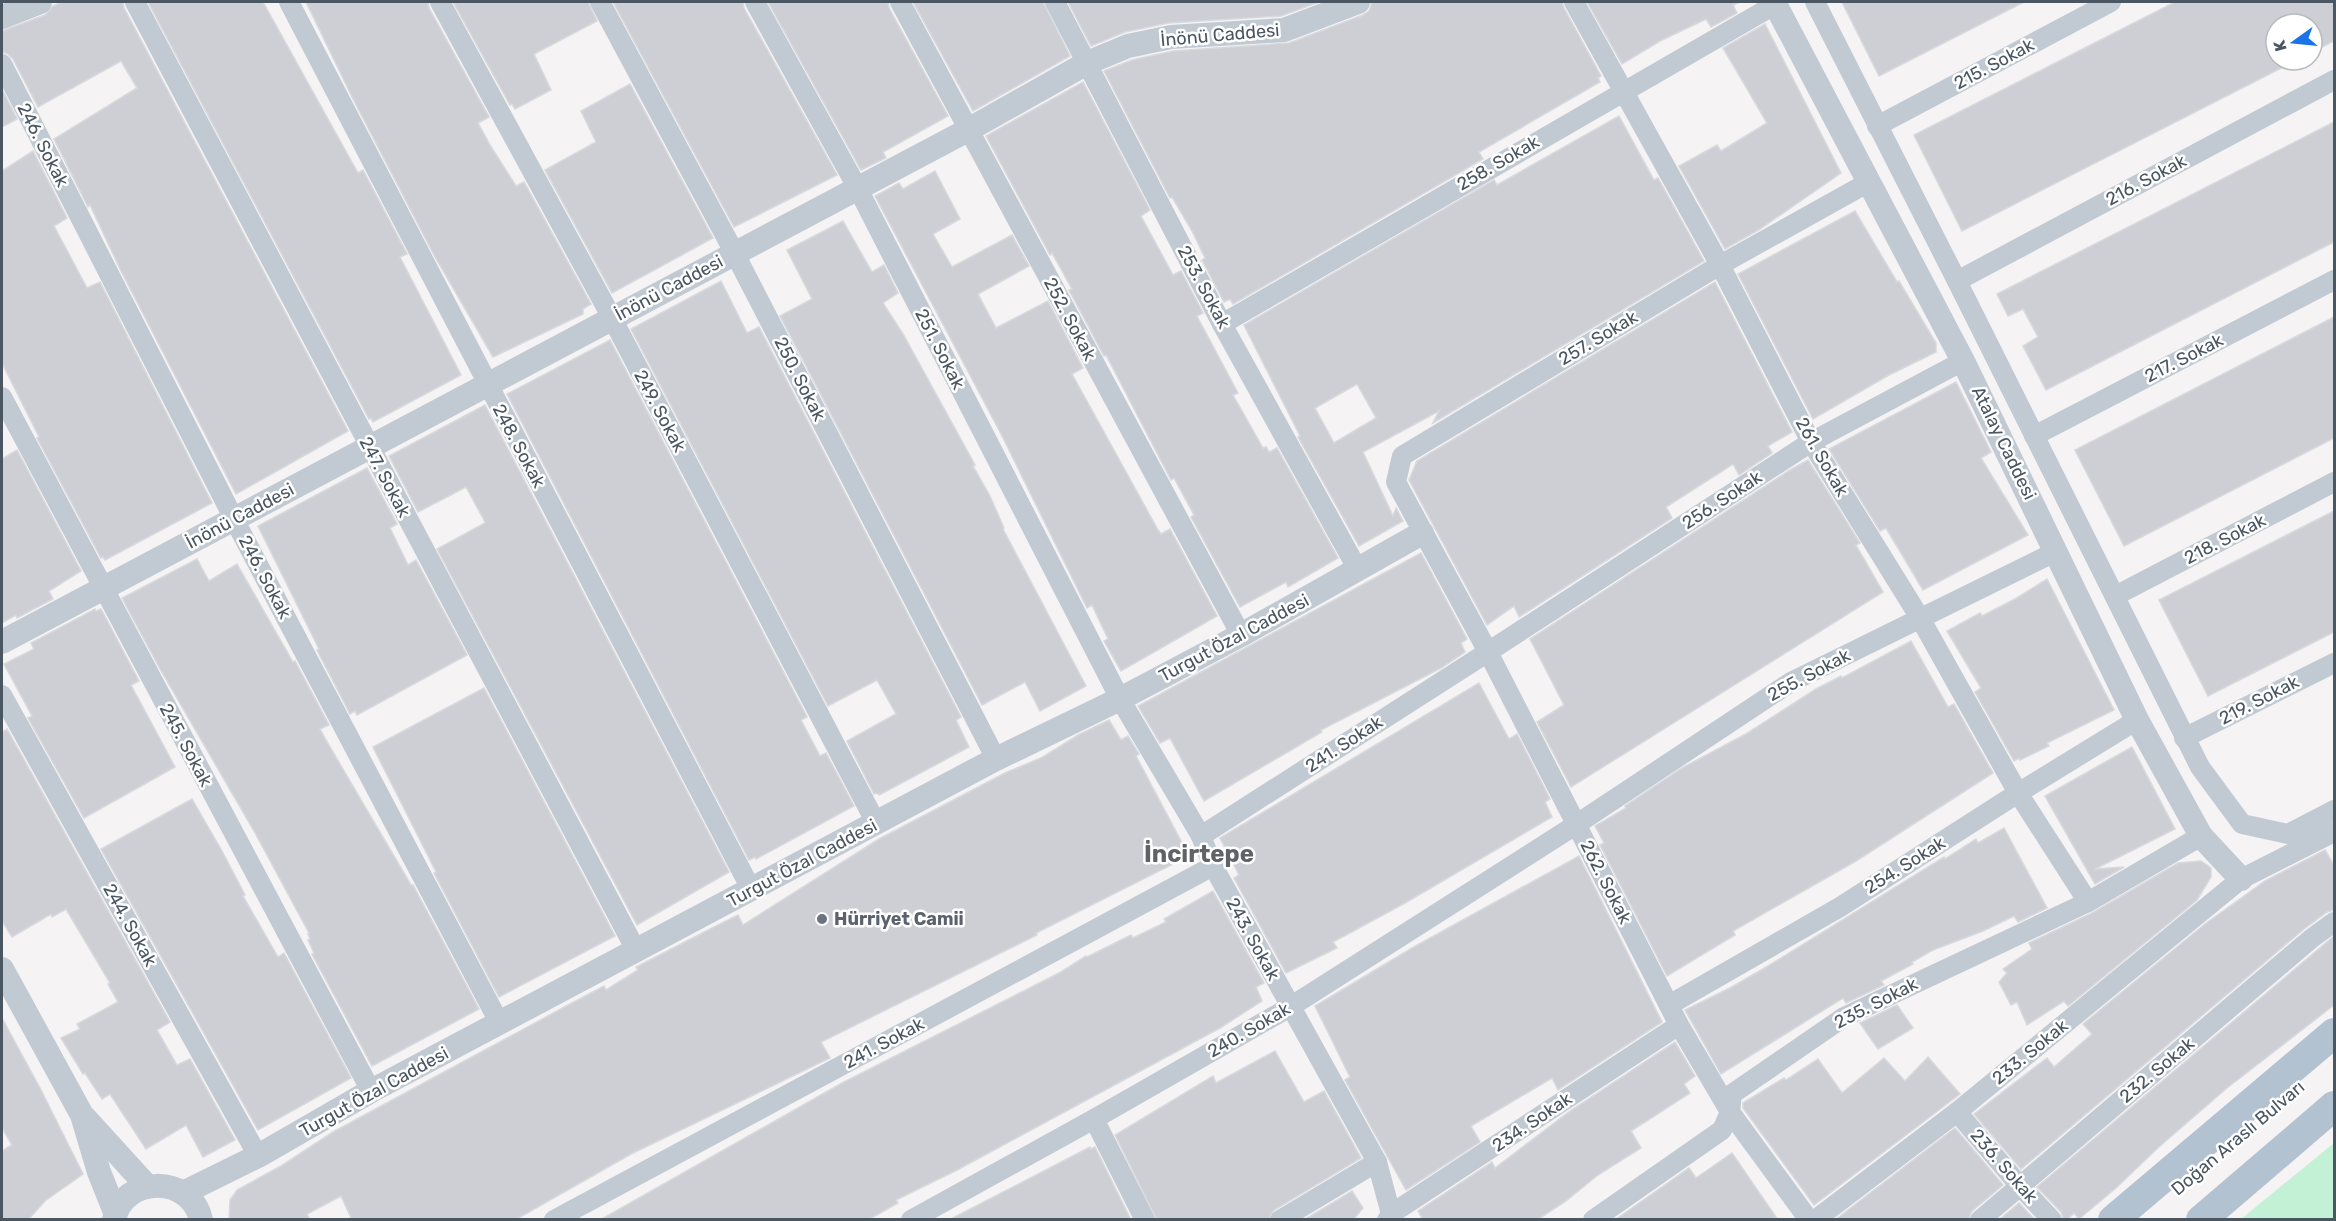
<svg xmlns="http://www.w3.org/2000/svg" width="2336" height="1221" viewBox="0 0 2336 1221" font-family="Rubik,sans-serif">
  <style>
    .green { fill: #c3f1d5 }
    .building { fill: #cdcfd5; stroke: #d7d9de; stroke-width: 1.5; fill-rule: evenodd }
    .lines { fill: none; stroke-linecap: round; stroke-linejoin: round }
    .minor { stroke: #c1cad2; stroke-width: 20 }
    .tertiary { stroke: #c1cad2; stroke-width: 24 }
    .primary { stroke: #b3c2d1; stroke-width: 30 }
    .worship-dot { fill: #6b7280; stroke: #fff; stroke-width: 2 }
    .labels { text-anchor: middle; stroke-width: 5; stroke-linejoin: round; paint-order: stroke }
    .street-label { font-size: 18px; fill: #4a5661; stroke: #fff }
    .worship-label { font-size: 18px; font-weight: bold; fill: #5b616d; stroke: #fff; text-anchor: start }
    .district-label { font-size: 24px; font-weight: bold; fill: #5f6368; stroke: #fff }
  </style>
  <rect width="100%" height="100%" fill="#f5f3f3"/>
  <polygon class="green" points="2334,1143 2334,1219 2241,1219"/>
  <g class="building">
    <polygon points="63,2 123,2 124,8 348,431 236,494 121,271 90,205 88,207 54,139 137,88 121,61 38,107 13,59 8,54 2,52 2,31 45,15 53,6"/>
    <polygon points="148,2 263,2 358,173 363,170 407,254 400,257 461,375 373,422 371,418 369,419"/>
    <polygon points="306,2 428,2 429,8 489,117 478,123 490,145 516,186 524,182 591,304 583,309 583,314 493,357 435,257 353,99"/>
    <polygon points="453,2 588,2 597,21 534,54 551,90 515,109 512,104 510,105"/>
    <polygon points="613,2 743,2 744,8 837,175 734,227"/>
    <polygon points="768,2 888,2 889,8 948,116 883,152 886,158 861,170"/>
    <polygon points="913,2 1043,2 1070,56 973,111"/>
    <polygon points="1068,2 1319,2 1281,16 1168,23 1125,32 1091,46"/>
    <polygon points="1372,2 1562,2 1564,8 1601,76 1598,78 1600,82 1479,152 1483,159 1233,304 1230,299 1224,302 1202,260 1205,258 1192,231 1172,197 1170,198 1104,71 1132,60 1173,51 1289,43 1363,15 1369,11"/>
    <polygon points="1587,2 1740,2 1733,5 1737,13 1711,27 1706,19 1660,41 1622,64"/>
    <polygon points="1842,2 2024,2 1879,76"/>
    <polygon points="2175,2 2334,2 2334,41 2312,52 2312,24 2276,24 2276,60 2297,60 1962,231 1914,135"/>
    <polygon points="1765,24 1841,173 1760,229 1725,249 1679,166 1717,145 1721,151 1767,123 1723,48"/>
    <polygon points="1083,82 1150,210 1141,216 1173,275 1181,271 1203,313 1197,316 1238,393 1233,395 1263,448 1266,447 1269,452 1277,448 1338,558 1288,587 1286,582 1240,607 1191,517 1194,515 1174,478 1171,480 1106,355 1104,356 1069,290 1072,289 1052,253 1050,255 986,136"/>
    <polygon points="630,84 713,238 612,293 545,170 596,142 581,111"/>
    <polygon points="2,89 17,119 2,127"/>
    <path d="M1619,116l35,64 4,-2 46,83 -271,162 6,-12 -76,41 30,64 3,-8 7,13 -44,25 -61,-109 2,-1 -3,-6 -53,-105 250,-145 3,5zM1357,384l19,34 -42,25 -19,-35z"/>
    <polygon points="2334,122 2334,242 2046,390 2023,346 2038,337 2023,309 2008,316 1997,294"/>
    <polygon points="33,151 67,218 54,226 87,288 100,282 212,503 105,560 103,557 101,558 37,438 39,437 2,363 2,171"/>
    <polygon points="935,171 960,219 933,234 952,267 1012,235 1029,266 978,294 996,328 1048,301 1083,368 1072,374 1158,530 1161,534 1170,529 1217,616 1121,671 1104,641 1108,639 1092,605 1087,608 1000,432 875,196 899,183 903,189"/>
    <polygon points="1855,211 1897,282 1899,281 1936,343 1936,352 1889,375 1813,419 1738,274"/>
    <polygon points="843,221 872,272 884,265 898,293 883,303 903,334 975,465 973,466 990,496 1004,528 1003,529 1086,686 1040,711 1025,682 982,705 780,316 812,299 787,250"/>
    <polygon points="721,281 747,333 759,327 961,717 956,720 969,747 879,795 877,793 874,794 847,741 896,714 877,680 828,706 631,329"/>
    <polygon points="1715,282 1792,432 1768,446 1772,453 1739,475 1733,464 1666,507 1672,518 1519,617 1514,606 1487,625 1409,480 1417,461"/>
    <polygon points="2334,317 2334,438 2124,546 2075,450"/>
    <polygon points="610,340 807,717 801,720 820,756 826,753 854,806 756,859 755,857 749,860 507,394"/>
    <polygon points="1956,382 1991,452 1981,458 2028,535 1923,590 1886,528 1880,531 1829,449"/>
    <polygon points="485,405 729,872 637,925 437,549 485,523 484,520 466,487 418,512 389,456"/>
    <polygon points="17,450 81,571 49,591 53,599 17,618 16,615 2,623 2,459"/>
    <polygon points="1808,460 1860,543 1856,545 1883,592 1571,787 1537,722 1564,705 1530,639 1790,470"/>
    <polygon points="367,468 397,524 390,528 408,565 416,560 467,655 357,715 355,711 350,714 317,650 319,649 258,526"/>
    <polygon points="2334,511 2334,632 2208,696 2159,600"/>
    <polygon points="1421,553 1467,639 1461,643 1465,652 1441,668 1321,730 1322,732 1204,801 1170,738 1160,743 1138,706"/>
    <polygon points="197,559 209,581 237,564 293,662 295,661 329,725 320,729 330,747 411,885 413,885 479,1009 372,1066 312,954 314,953 308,940 310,939 308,934 309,933 254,831 160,669 122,598"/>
    <polygon points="2047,579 2114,710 2047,743 2049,746 2020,760 2019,758 2014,761 1975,692 1981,688 1947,631 1980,613 1982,616 2015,599"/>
    <polygon points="95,609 96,611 101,609 139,681 131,685 175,767 84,818 28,718 32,716 4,664 34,649 31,643"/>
    <polygon points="1911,641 1948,707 1954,704 1993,773 1856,861 1733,931 1735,935 1667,976 1600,845 1604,843 1595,826 1626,808 1625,806 1682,768 1746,734 1816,689 1841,676 1842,678"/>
    <polygon points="1479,683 1509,739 1517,734 1550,799 1545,802 1552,817 1405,903 1333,942 1337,948 1286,973 1234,878 1239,875 1220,838"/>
    <polygon points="484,688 615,936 499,997 434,873 436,872 373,747"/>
    <polygon points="1109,720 1121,740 1128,736 1139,754 1136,756 1189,856 1036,933 1037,935 821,1042 830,1058 631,1154 515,1220 352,1220 341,1196 307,1214 310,1220 229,1220 230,1200 237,1190 281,1166 333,1132 570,1004 604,986 606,990 638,970 636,967 718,925 738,915 743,925 879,839 1005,773 1043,757 1078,735"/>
    <polygon points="7,729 170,1022 157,1030 177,1065 190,1059 235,1140 203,1157 186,1125 146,1149 110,1094 102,1099 85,1073 83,1074 61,1038 80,1029 77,1024 118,1002 108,984 110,983 66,909 52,917 51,914 12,937 2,921 2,732"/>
    <polygon points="2132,747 2175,829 2095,869 2124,867 2095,884 2045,796"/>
    <polygon points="192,799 222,851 245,895 243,896 278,957 284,953 351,1078 258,1130 101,849"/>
    <polygon points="2004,828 2047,908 2018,922 2014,916 1983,931 1933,950 1912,962 1913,964 1881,981 1884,985 1846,1003 1843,998 1721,1074 1685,1010 1730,988 1768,966 1944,857 1945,859 1976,839 1978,843"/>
    <polygon points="2325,850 2334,865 2334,910 2327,912 2304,929 2021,1169 1974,1114 2047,1058 2054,1067 2092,1034 2083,1024 2205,924 2265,881"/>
    <polygon points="1579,856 1662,1022 1558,1090 1552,1078 1471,1126 1480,1142 1406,1190 1345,1080 1350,1077 1315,1006 1412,948"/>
    <polygon points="2201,861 2211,868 2211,877 2197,900 2068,1006 2064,1001 2027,1025 2017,1002 2011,1005 1999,982 2007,973 2003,969 2032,949 2029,943 2094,912 2178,863"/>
    <polygon points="1213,891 1264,983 1256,987 1262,1001 1220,1028 957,1170 896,1200 898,1203 868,1220 600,1220 842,1083 1061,972 1086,956 1087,957 1131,935 1133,938 1166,922 1164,919"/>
    <polygon points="2334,936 2334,1005 2227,1088 2160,1146 2116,1188 2079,1219 2074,1213 2067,1220 2064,1220 2061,1212 2037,1187"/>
    <polygon points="1897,1005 1913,1028 1878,1049 1860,1023"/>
    <polygon points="2,1018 40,1088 83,1174 45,1201 28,1220 2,1220 2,1151 12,1145 2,1128"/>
    <polygon points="1675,1042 1695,1076 1684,1084 1690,1093 1631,1131 1641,1148 1598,1175 1566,1201 1537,1220 1423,1220 1418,1211 1492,1162 1495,1168 1570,1111"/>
    <polygon points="1275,1051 1304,1102 1324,1091 1361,1158 1274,1210 1268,1220 1157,1220 1115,1135 1213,1076 1216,1083"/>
    <polygon points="1928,1057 1960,1094 1814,1205 1743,1108 1743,1103 1784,1078 1786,1080 1818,1059 1842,1093 1884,1058 1905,1081"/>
    <polygon points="1955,1128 2003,1185 1972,1211 1968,1220 1835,1220"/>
    <polygon points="1090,1147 1091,1149 1095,1147 1131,1220 949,1220"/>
    <polygon points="1732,1153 1778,1220 1615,1220 1689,1168 1696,1178"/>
    <polygon points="1352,1191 1363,1208 1353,1220 1304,1220"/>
    <polygon points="2019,1203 2035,1220 1999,1220"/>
  </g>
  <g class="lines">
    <g class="minor">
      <polyline points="135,2 637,952"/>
      <polyline points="289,2 751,889"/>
      <polyline points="440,2 612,318 876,823"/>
      <polyline points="600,2 734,252 996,759"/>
      <polyline points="755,2 858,189 1120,699 1201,836 1213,866 1377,1162 1391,1214"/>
      <polyline points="900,2 1241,635"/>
      <polyline points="1055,2 1222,324 1358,570"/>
      <polyline points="1574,2 1720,265 1811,442 1920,618 2018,793 2088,902"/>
      <polyline points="1815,2 1957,281 2200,767 2242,824 2288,834 2334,810"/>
      <polyline points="2,64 234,519 500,1024"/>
      <polyline points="1877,126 2111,2"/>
      <polyline points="1957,281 2334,80"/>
      <polyline points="1222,324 1776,4"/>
      <polyline points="2,397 371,1091"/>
      <polyline points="2034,436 2334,280"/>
      <polyline points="2115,596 2334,482"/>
      <polyline points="2,695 258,1156"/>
      <polyline points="2184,738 2334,663"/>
      <polyline points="1201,836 1488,652 1811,442 1963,361"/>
      <polyline points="1669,1005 1840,907 2018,793 2137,720"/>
      <polyline points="1957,1112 2020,1186 2052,1220"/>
      <polyline points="1094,1119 1145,1220"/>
      <polyline points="554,1220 1213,866"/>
      <polyline points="911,1220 1094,1119 1290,1007 1577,824 1791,682 2057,551"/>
      <polyline points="1280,1220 1377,1162"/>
      <polyline points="1387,1220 1391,1214 1679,1025"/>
      <polyline points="1593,1220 1722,1130 1730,1112 1732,1094 1844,1017 2088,902 2201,836"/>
      <polyline points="1809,1220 1730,1112 1679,1025 1488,652 1396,482 1402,456 1720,265 1869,182"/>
      <polyline points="1815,1220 1957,1112 2241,879 2334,832"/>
      <polyline points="1980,1220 2312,938 2334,922"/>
    </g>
    <g class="tertiary">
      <polyline points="1774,2 1963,361 2137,720 2201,836 2241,879"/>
      <polyline points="2,17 40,2"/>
      <polyline points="2,642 968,130 1087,63 1128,46 1171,37 1284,30 1358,2"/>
      <polyline points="2,969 82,1115 99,1172 115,1212"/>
      <polyline points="86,1119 147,1186"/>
      <polyline points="183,1193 258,1156 371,1091 996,759 1120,699 1241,635 1422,533"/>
      <path d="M114,1220c9,-45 77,-46 87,0"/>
    </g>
    <g class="primary">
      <polyline points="2113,1220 2334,1033"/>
      <polyline points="2201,1220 2334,1106"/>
    </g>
  </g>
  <circle class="worship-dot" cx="822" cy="919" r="6"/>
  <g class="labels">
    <g class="street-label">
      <text transform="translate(1220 35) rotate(-5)" y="6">İnönü Caddesi</text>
      <text transform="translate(1994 64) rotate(-28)" y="6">215. Sokak</text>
      <text transform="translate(43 145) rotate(63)" y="6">246. Sokak</text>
      <text transform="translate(1498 163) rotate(-30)" y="6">258. Sokak</text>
      <text transform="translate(2146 180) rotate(-28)" y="6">216. Sokak</text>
      <text transform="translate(1204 287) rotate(62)" y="6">253. Sokak</text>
      <text transform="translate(669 288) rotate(-28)" y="6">İnönü Caddesi</text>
      <text transform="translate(1070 319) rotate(62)" y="6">252. Sokak</text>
      <text transform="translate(1598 338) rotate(-31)" y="6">257. Sokak</text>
      <text transform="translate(940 349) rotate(63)" y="6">251. Sokak</text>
      <text transform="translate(2184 358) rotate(-27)" y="6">217. Sokak</text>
      <text transform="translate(800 379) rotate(63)" y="6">250. Sokak</text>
      <text transform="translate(660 411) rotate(62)" y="6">249. Sokak</text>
      <text transform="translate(2004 443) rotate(64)" y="6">Atalay Caddesi</text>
      <text transform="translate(519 446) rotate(62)" y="6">248. Sokak</text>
      <text transform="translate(1822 457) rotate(60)" y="6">261. Sokak</text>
      <text transform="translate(385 477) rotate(62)" y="6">247. Sokak</text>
      <text transform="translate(1722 500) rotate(-33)" y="6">256. Sokak</text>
      <text transform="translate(240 516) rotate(-28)" y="6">İnönü Caddesi</text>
      <text transform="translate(2225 539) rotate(-27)" y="6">218. Sokak</text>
      <text transform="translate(265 577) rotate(62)" y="6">246. Sokak</text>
      <text transform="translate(1234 638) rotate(-28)" y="6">Turgut Özal Caddesi</text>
      <text transform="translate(1809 675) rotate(-28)" y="6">255. Sokak</text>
      <text transform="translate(2259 700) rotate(-27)" y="6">219. Sokak</text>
      <text transform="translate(1344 744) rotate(-33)" y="6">241. Sokak</text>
      <text transform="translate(186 745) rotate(62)" y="6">245. Sokak</text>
      <text transform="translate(802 863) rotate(-28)" y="6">Turgut Özal Caddesi</text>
      <text transform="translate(1905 865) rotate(-32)" y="6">254. Sokak</text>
      <text transform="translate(1606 882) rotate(63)" y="6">262. Sokak</text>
      <text transform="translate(130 925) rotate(61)" y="6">244. Sokak</text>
      <text transform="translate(1253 939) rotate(61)" y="6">243. Sokak</text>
      <text transform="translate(1876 1003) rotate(-27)" y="6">235. Sokak</text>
      <text transform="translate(1249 1030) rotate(-30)" y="6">240. Sokak</text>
      <text transform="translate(884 1043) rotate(-28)" y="6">241. Sokak</text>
      <text transform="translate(2030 1052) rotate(-39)" y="6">233. Sokak</text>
      <text transform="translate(2157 1070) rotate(-40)" y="6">232. Sokak</text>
      <text transform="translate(374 1092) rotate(-29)" y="6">Turgut Özal Caddesi</text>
      <text transform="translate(1532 1122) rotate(-34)" y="6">234. Sokak</text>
      <text transform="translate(2238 1138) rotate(-40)" y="6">Doğan Araslı Bulvarı</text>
      <text transform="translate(2004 1166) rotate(49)" y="6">236. Sokak</text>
    </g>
    <g class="worship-label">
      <text x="834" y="925">Hürriyet Camii</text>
    </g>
    <g class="district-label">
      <text x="1199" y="862">İncirtepe</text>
    </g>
  </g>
  <rect width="2336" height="1221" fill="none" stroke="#4a5661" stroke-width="6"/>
  <g transform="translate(2294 42) rotate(255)"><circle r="28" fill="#ffffff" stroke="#b7bbc0" stroke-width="1.5"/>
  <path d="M0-4.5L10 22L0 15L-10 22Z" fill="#1a73e8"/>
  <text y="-9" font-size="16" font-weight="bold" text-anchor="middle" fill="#4a5661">K</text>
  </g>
</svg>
